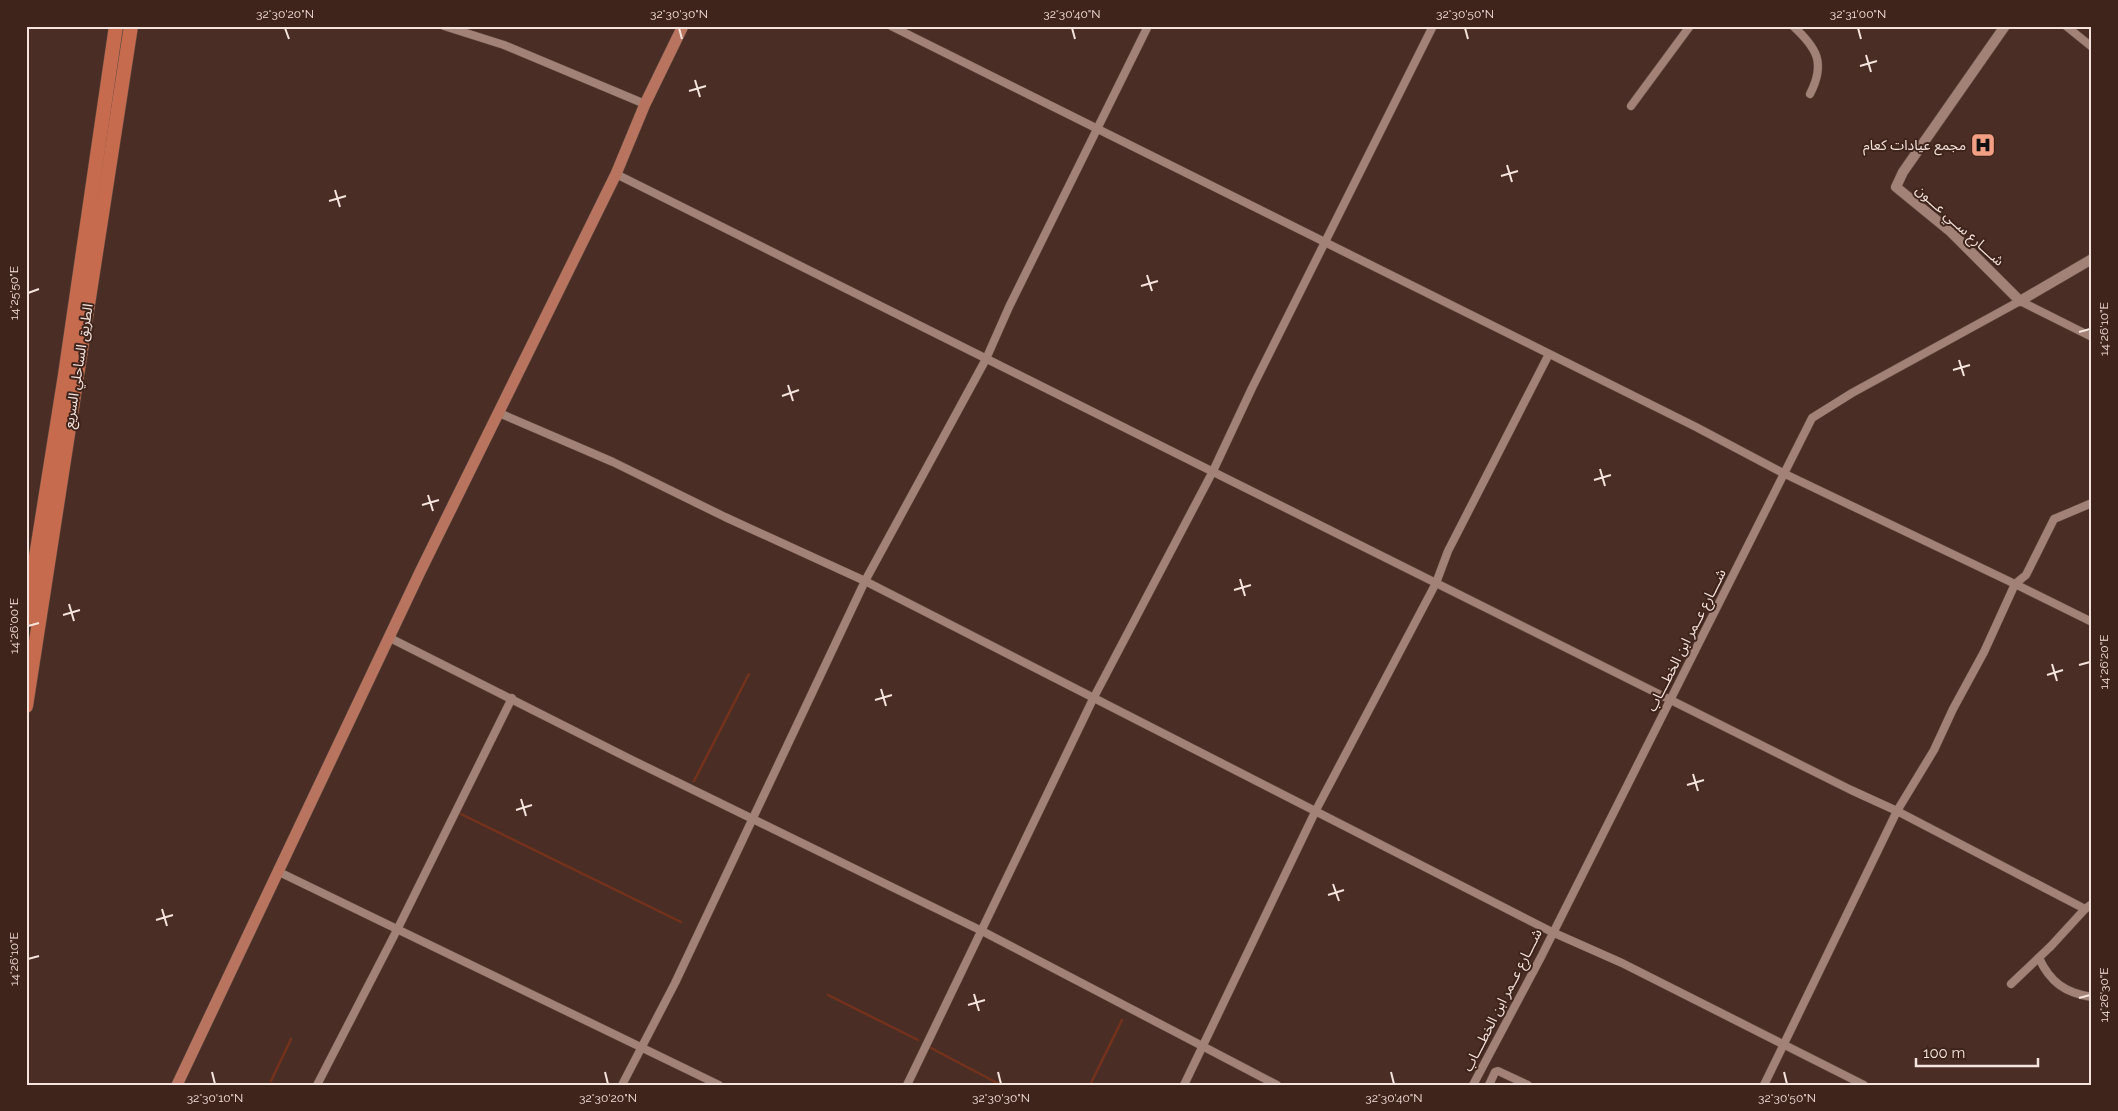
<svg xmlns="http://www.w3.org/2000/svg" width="2118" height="1111" viewBox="0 0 2118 1111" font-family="Raleway,'Noto Sans Arabic',sans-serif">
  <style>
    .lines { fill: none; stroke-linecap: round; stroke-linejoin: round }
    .stream { stroke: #74311c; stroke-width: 2.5 }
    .street-casing { stroke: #624b43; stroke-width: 9 }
    .secondary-casing { stroke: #624b43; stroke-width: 11 }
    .primary-casing { stroke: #624b43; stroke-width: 12 }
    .highway-casing { stroke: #624b43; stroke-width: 15 }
    .street { stroke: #a28176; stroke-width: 8 }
    .secondary { stroke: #a28176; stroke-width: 10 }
    .primary { stroke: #b8745e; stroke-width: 11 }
    .highway { stroke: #c66b4e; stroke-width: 14 }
    .ticks { fill: none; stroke: #f5e3dd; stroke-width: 2 }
    .labels { text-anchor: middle; stroke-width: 4; stroke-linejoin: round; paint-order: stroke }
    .poi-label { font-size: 14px; fill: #f5e3dd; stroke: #3f241b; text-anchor: end }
    .street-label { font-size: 14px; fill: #f5e3dd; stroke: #3f241b }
    .neatline { fill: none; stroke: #f5e3dd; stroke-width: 2 }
    .ticks-label { font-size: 12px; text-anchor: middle; fill: #f5e3dd }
  </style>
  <rect width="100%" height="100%" fill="#4a2e25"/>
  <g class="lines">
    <g class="stream">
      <polyline points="694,781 749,674"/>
      <polyline points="461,814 681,922"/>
      <polyline points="828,995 918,1040"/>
      <polyline points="929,1047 1001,1085"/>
      <polyline points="271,1081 291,1039"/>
      <polyline points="1090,1085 1122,1020"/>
    </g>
    <defs>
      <g id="street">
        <polyline points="444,26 504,45 645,104"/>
        <polyline points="891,26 1696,427 1783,473 2015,584 2026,575 2054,519 2092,503"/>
        <path d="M1793,26c24,22 33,37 17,68"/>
        <polyline points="2066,26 2092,47"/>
        <polyline points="1631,106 1690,26"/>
        <polyline points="616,174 1851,790 1897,811 2085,909 2092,904"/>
        <polyline points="499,413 613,462 725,517 865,581 1552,932 1622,963 1864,1085"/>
        <polyline points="390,638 632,760 982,931 1277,1085"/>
        <polyline points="277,871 719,1085"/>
        <path d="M2039,958c11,24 26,35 53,39"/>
        <polyline points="2011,984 2051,946 2085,909"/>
        <polyline points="317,1085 398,928 512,698"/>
        <polyline points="622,1085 675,983 865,581 986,359 1009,307 1148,26"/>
        <polyline points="907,1085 1093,699 1213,471 1252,388 1433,26"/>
        <polyline points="1184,1085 1316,810 1436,583 1448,551 1549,354"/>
        <polyline points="1473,1085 1541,957 1812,418 1852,393 2020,301 2092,337"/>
        <polyline points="1489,1085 1495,1072 1498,1071 1528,1085"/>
        <polyline points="1764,1085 1897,811 1934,750 1953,709 1984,652 2015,584 2092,622"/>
      </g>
      <polyline id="secondary" points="2005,26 1903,172 1896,187 1951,232 2020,301 2092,259"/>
      <polyline id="primary" points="177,1085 420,572 616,174 645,104 683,26"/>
      <g id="highway">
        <polyline points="26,619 65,375 116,26"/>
        <polyline points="26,706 131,26"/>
      </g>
    </defs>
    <use href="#street" class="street-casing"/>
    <use href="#secondary" class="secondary-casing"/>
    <use href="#primary" class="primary-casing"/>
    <use href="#highway" class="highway-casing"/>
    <use href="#street" class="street"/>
    <use href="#secondary" class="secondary"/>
    <use href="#primary" class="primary"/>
    <use href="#highway" class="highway"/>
  </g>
  <path class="ticks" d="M285,28l4,11M679,28l3,11M1072,28l3,11M1465,28l3,11M1858,28l3,11M1866,55l5,17M1860,66l17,-5M695,80l5,17M689,91l17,-5M1507,165l5,17M1501,176l17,-5M335,190l5,17M329,201l17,-5M1147,275l5,16M1141,286l17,-5M28,293l11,-4M2079,332l11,-3M1959,360l5,16M1953,370l17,-5M788,385l5,16M782,396l17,-6M1600,469l5,17M1594,480l17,-5M428,495l5,16M422,505l17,-5M1240,579l5,17M1234,590l17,-5M69,604l5,17M63,615l17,-5M28,626l11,-3M2052,664l5,17M2079,665l11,-3M2047,675l16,-5M881,689l5,17M875,700l17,-5M1693,774l5,17M1687,785l17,-5M521,799l5,17M516,810l16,-5M1333,884l6,17M1328,895l16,-5M162,909l5,17M156,920l17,-5M28,959l11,-3M974,994l5,17M2079,998l11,-3M968,1005l17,-5M212,1072l3,12M605,1072l3,12M998,1072l3,12M1391,1072l3,12M1784,1072l3,12"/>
  <defs>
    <symbol id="hospital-square" viewBox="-11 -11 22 22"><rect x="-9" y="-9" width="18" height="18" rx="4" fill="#f39f84" stroke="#3f241b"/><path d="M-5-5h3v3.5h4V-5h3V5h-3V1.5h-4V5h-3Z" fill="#111"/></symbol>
  </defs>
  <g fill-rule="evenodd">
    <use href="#hospital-square" x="1969" y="131" width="28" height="28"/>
  </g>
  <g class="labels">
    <g class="poi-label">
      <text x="1966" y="150">مجمع عيادات كعام</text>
    </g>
    <g class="street-label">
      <text transform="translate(1960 225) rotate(42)" y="5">شــــارع ســي عـــون</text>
      <text transform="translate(78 366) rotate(-81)" y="5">الطريق الساحلي السريع</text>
      <text transform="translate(1686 640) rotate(-63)" y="5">شــــارع عــمر ابن الخطــــاب</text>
      <text transform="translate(1502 1000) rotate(-63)" y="5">شــــارع عــمر ابن الخطــــاب</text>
    </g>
  </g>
  <rect width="2118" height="1111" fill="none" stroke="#3f241b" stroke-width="55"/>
  <path d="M1916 1058v8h122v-8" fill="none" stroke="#f5e3dd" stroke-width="2.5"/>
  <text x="1923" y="1058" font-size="15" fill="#f5e3dd" stroke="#3f241b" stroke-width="4" paint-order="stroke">100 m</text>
  <rect x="28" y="28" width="2062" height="1056" class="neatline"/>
  <g class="ticks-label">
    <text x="285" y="18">32°30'20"N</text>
    <text x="679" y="18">32°30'30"N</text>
    <text x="1072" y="18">32°30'40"N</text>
    <text x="1465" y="18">32°30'50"N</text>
    <text x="1858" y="18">32°31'00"N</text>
    <text transform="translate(14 293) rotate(-90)" y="4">14°25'50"E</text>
    <text transform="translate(2104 329) rotate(-90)" y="4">14°26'10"E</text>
    <text transform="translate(14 626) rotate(-90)" y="4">14°26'00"E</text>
    <text transform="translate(2104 662) rotate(-90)" y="4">14°26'20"E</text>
    <text transform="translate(14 959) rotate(-90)" y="4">14°26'10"E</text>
    <text transform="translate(2104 995) rotate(-90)" y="4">14°26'30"E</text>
    <text x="215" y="1102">32°30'10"N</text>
    <text x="608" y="1102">32°30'20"N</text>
    <text x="1001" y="1102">32°30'30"N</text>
    <text x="1394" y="1102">32°30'40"N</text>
    <text x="1787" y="1102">32°30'50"N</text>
  </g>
</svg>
